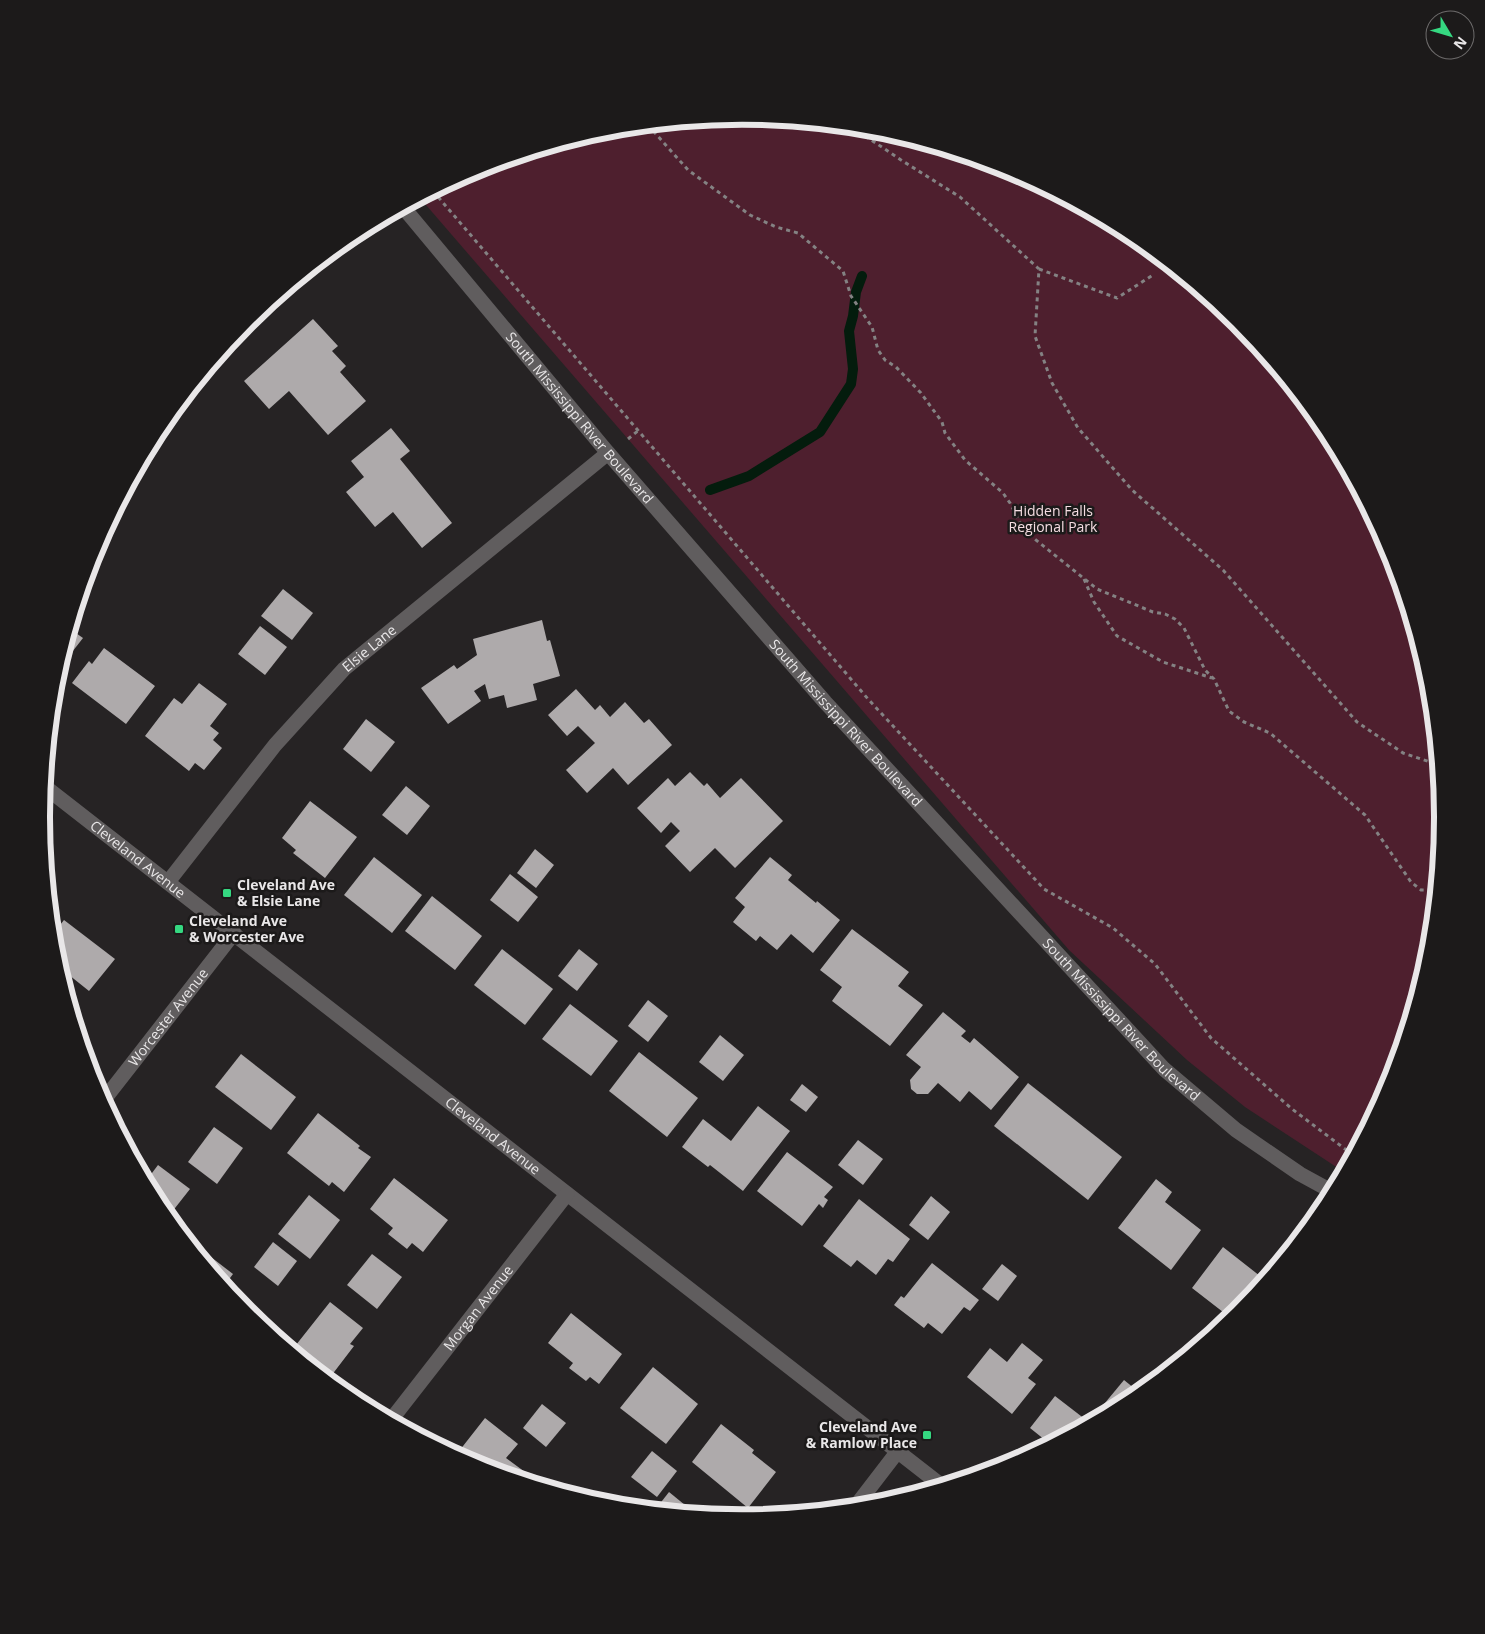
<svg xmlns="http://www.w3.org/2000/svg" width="1485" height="1634" viewBox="0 0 1485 1634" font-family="'Open Sans',sans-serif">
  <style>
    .green { fill: #4e1f2e }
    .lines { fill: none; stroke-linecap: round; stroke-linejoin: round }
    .stream { stroke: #041c0d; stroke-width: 10 }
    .building { fill: #aeaaab }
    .path { stroke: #848283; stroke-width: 3; stroke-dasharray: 4 4; stroke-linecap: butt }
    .minor { stroke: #605d5e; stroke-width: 15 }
    .poi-dot { fill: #35d881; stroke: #1c1a1a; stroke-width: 2 }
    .labels { text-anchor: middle; stroke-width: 5; stroke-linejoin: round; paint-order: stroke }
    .street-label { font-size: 14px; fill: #e9e7e8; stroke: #1c1a1a }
    .park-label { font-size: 14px; fill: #f4dce1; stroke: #1c1a1a }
    .poi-label { font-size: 14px; font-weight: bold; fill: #e9e7e8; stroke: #1c1a1a; text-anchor: start }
    .rim { fill: none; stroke: #e9e7e8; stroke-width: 6 }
  </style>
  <rect width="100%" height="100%" fill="#262324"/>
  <polygon class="green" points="743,116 880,129 1011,169 1132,234 1239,321 1326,428 1390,549 1430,680 1444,817 1430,954 1390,1086 1344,1172 1245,1107 1187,1060 1069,950 420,198 474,169 606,129"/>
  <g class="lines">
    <polyline class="stream" points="710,490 749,476 820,432 851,384 853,369 849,331 853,316 856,292 862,276"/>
  </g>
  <g class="building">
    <polygon points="313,319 338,346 332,351 346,366 340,372 366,401 328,435 289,391 269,409 244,381"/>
    <polygon points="391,428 410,451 400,459 452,523 422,548 393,512 375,527 346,492 364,477 351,461"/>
    <polygon points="283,589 313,613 292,640 261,616"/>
    <polygon points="542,620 547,641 550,640 560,676 533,684 537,700 507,708 504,695 489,699 485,684 474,691 481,701 448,724 421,688 454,665 457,669 477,655 473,639"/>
    <polygon points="260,626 287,647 265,675 238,654"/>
    <polygon points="70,629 83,638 58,670"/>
    <polygon points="104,648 155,686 126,724 72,683 89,661 92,664"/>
    <polygon points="199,683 227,704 210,726 219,733 213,740 222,748 204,770 195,763 189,771 145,736 174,698 182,704"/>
    <polygon points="576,689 595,710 600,705 610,717 625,702 644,723 649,719 672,745 628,785 613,768 587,793 566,770 595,743 578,726 567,736 548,715"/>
    <polygon points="366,719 395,742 371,772 343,749"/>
    <polygon points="690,772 704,786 707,783 720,798 741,778 783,821 735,868 715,848 690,872 665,846 680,831 671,822 661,833 637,808 668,778 675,786"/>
    <polygon points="406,786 430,806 407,835 382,815"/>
    <polygon points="310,801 357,837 325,878 293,853 296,850 282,838"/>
    <polygon points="535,849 554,865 536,888 517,873"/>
    <polygon points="374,857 422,895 392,933 344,895"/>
    <polygon points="770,857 792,875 788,880 816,903 817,901 840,920 813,953 791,934 777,950 760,936 756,941 733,922 745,907 735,898"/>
    <polygon points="510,874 538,897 518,922 490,900"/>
    <polygon points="432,896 482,936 455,970 405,931"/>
    <polygon points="64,920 115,959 89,991 59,967 55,954 53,934"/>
    <polygon points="852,929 909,972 898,986 923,1005 890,1046 832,1001 842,987 820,970"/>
    <polygon points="502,949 553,989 525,1025 474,985"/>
    <polygon points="579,949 598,964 577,991 558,976"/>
    <polygon points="648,1000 668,1016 648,1042 628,1026"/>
    <polygon points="570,1004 618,1041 591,1076 542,1039"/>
    <polygon points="943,1012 966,1031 961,1036 970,1043 974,1038 1019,1077 991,1110 969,1091 960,1102 938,1083 928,1094 917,1094 911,1089 910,1080 921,1067 906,1055"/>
    <polygon points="720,1035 744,1055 723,1081 699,1062"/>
    <polygon points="639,1052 698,1098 667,1137 609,1091"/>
    <polygon points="241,1054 296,1097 271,1130 215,1087"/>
    <polygon points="1028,1083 1122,1157 1088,1200 994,1126"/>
    <polygon points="802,1084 818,1097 806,1112 790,1100"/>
    <polygon points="758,1106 790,1131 743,1191 710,1165 708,1167 682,1147 703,1119 731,1141"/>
    <polygon points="318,1113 360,1146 358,1148 371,1157 344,1192 332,1182 329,1186 287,1153"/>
    <polygon points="214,1127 243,1148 217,1184 188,1162"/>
    <polygon points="858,1140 883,1159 863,1185 838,1165"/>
    <polygon points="787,1152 833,1187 824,1197 828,1200 823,1208 819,1204 802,1226 757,1191"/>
    <polygon points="158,1165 190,1189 168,1217 159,1206 146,1181"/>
    <polygon points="394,1178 448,1220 423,1252 412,1243 407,1249 388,1234 393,1228 370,1209"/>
    <polygon points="1156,1179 1172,1192 1165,1202 1201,1230 1171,1270 1118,1228"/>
    <polygon points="309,1195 340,1220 310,1259 278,1234"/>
    <polygon points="931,1196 950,1212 928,1240 909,1225"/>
    <polygon points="859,1199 910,1239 893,1262 888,1259 876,1275 857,1260 851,1267 823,1246"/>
    <polygon points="273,1242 297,1261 278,1286 254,1267"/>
    <polygon points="1223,1247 1260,1276 1269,1265 1274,1269 1238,1313 1232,1319 1192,1288"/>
    <polygon points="207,1254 233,1274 224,1286 203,1260"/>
    <polygon points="372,1254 402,1277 377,1309 347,1285"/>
    <polygon points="932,1263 979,1300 970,1311 964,1307 942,1334 928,1323 924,1328 894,1305 901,1296 904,1298"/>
    <polygon points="1002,1264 1017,1276 998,1301 982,1289"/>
    <polygon points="330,1302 363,1328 350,1344 354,1346 328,1380 292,1350"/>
    <polygon points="571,1313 622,1354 599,1384 590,1377 586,1381 569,1368 573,1363 548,1343"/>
    <polygon points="1022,1343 1043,1360 1028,1378 1036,1384 1012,1414 967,1377 990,1348 1007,1362"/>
    <polygon points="653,1367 698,1404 666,1444 620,1408"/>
    <polygon points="1124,1380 1140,1393 1132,1400 1107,1414 1100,1409"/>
    <polygon points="1055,1396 1090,1423 1050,1444 1030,1428"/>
    <polygon points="542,1404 566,1423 546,1447 523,1428"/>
    <polygon points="485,1418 518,1444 506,1458 525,1472 520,1479 474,1465 456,1455"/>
    <polygon points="721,1424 754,1450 752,1453 776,1472 748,1508 692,1462"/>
    <polygon points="652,1451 677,1471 657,1497 631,1477"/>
    <polygon points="669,1492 696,1514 655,1510"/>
  </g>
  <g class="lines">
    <g class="path">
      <polyline points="648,125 688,170 750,215 776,227 798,233 843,271 851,296 872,327 878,350 885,360 896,367 921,393 942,422 945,433 965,460 1003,493 1010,503 1022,526 1031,536 1097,589 1153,612 1165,614 1175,619 1184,628 1205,670 1214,679 1229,711 1244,722 1270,733 1365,815 1411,882 1421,890 1437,890"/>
      <polyline points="852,127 901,160 960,197 1039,269 1035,336 1052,383 1078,428 1132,490 1223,570 1357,722 1403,753 1439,765"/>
      <polyline points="433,191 868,699 1044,889 1113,928 1155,964 1211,1038 1292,1109 1353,1155"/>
      <polyline points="1039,269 1117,298 1153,275"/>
      <polyline points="628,439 639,430"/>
      <polyline points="1084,579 1094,602 1117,636 1163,662 1212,678"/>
    </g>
    <g class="minor">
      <path id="s1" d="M403,207l205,246 217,249 339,367 72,61 64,44 33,18"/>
      <path id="s2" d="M44,786l898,700"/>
      <path id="s3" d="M168,882l107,-137 69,-76 264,-216"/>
      <path id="s4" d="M103,1101l131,-168"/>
      <path id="s5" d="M391,1420l176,-226"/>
      <polyline points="855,1507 898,1451"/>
    </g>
  </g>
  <g class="poi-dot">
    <rect x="222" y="888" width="10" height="10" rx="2.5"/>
    <rect x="174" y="924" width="10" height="10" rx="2.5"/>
    <rect x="922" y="1430" width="10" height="10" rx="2.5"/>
  </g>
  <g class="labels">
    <g class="street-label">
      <text dy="5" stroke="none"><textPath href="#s1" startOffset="275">South Mississippi River Boulevard</textPath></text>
      <text dy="5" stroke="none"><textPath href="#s3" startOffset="309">Elsie Lane</textPath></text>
      <text dy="5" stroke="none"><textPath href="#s1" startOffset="680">South Mississippi River Boulevard</textPath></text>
      <text dy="5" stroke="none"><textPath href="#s2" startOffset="119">Cleveland Avenue</textPath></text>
      <text dy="5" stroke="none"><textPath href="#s4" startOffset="106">Worcester Avenue</textPath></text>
      <text dy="5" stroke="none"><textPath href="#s1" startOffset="1085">South Mississippi River Boulevard</textPath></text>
      <text dy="5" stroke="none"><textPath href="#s2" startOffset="569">Cleveland Avenue</textPath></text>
      <text dy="5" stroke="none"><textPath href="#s5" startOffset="142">Morgan Avenue</textPath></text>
    </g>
    <g class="park-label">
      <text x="1053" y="516">Hidden Falls<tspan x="1053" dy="16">Regional Park</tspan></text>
    </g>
    <g class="poi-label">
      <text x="237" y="890">Cleveland Ave<tspan x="237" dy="16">&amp; Elsie Lane</tspan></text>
      <text x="189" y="926">Cleveland Ave<tspan x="189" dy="16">&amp; Worcester Ave</tspan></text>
      <text x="917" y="1432" text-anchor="end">Cleveland Ave<tspan x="917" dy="16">&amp; Ramlow Place</tspan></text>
    </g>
  </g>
  <path d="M0 0H1485V1634H0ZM50 817a692 692 0 1 1 1384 0a692 692 0 1 1-1384 0Z" fill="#1c1a1a" fill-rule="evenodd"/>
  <path class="rim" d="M50 817a692 692 0 1 1 1384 0a692 692 0 1 1-1384 0Z"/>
  <g transform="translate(1450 35) rotate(128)"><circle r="24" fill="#1c1a1a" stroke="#6e6c6c"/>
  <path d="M0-4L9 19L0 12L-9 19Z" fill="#35d881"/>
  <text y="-8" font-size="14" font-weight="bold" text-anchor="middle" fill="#e9e7e8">N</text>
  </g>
</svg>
